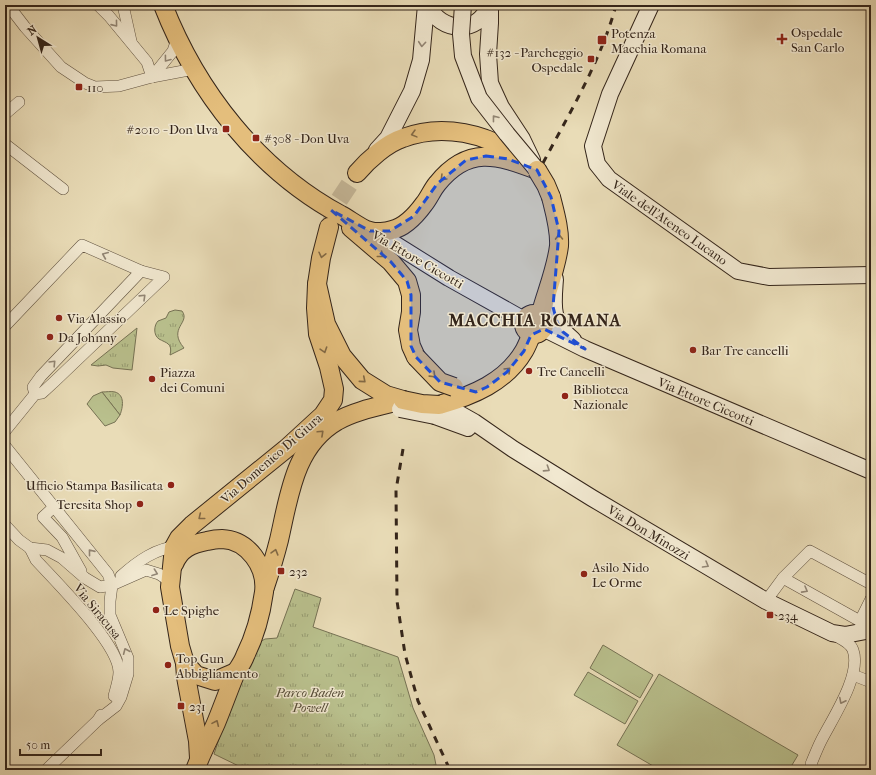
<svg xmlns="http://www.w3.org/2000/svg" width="876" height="775" viewBox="0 0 876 775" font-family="'IM FELL French Canon',serif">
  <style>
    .grass { fill: url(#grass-tufts); stroke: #767254 }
    .garden { fill: #b9c08d; stroke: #767254 }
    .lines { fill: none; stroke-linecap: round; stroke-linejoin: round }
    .primary-tunnel { stroke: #c5b798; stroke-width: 18; stroke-dasharray: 18 9; stroke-linecap: butt }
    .street-casing { stroke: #615341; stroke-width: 12 }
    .secondary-casing { stroke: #34251a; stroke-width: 18 }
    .primary-casing { stroke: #34251a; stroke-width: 20 }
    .street { stroke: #f1e8d0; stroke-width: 11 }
    .secondary { stroke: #f1e8d0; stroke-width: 16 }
    .primary { stroke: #e4be7c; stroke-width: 18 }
    .rail { stroke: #34251a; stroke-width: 3; stroke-dasharray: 7 7; stroke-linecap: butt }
    .secondary-bridge-casing { stroke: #34251a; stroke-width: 18; stroke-linecap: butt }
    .primary-bridge-casing { stroke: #34251a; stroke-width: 20; stroke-linecap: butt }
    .secondary-bridge { stroke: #f1e8d0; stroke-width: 16 }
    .primary-bridge { stroke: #e4be7c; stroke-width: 18 }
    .oneway { stroke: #928675 }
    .oneway2 { stroke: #836a46 }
    .marked { fill: #1d4ed8; fill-opacity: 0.2; stroke: #1d4ed8; stroke-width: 3; stroke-dasharray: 8 5; stroke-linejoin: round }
    .poi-dot { fill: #8f2418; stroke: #f1e8d0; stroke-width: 1.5 }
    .labels { text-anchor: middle; stroke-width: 3; stroke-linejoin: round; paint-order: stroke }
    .poi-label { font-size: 13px; fill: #34251a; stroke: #f1e8d0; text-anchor: start }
    .street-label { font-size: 13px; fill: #34251a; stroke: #f1e8d0 }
    .park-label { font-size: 13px; font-style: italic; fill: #554c37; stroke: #f1e8d0 }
    .district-label { font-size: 17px; font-weight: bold; letter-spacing: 1px; fill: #34251a; stroke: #f1e8d0 }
  </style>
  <defs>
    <pattern id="grass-tufts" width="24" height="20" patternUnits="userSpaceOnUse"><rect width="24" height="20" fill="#b9c08d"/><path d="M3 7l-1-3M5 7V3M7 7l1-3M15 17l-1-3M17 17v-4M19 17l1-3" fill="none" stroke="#979c72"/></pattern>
  </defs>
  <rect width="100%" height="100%" fill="#e9dcb7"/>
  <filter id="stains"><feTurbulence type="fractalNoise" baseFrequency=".005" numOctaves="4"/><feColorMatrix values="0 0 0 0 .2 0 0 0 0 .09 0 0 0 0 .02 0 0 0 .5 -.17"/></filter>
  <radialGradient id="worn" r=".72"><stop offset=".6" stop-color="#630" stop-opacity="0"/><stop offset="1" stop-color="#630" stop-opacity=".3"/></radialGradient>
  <g class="grass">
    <path d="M175,310l7,1c9,12 -15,17 2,37l-14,7c3,-12 -4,-12 -11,-16 -6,-4 -5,-14 -1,-18l8,-3 3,-6z"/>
    <polygon points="137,328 132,370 113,368 106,365 98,366 91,365"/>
    <path d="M102,392c4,0 9,-1 13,0 10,3 8,15 5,23z"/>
    <polygon points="295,589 321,598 313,627 398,657 413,708 434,755 437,770 247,770 214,754 226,718 258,643 265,639 277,638"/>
  </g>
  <g class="garden">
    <polygon points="102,392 120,415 115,422 105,426 87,404 93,396"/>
    <polygon points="603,645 653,675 640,698 590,668"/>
    <polygon points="588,672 638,701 625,724 574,695"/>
    <polygon points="659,674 798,755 789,770 660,770 617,745"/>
  </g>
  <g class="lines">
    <polyline class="primary-tunnel" points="330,225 339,200 357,173"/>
    <defs>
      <g id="street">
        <polyline points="8,5 25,27 61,67 85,83 95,87 119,86 152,77 194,69"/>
        <polyline points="98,5 109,16 147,62 152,77"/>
        <polyline points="123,5 131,41"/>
        <polyline points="152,77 173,51 177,39"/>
        <polyline points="5,114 19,102"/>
        <polyline points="5,144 63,189"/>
        <polyline points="5,326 82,245 141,271 164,277 54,382 42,393 35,394 5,431"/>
        <polyline points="35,394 33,387 41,376 141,271"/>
        <polyline points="5,446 108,574 112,585 110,601 110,615 128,658 128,674 121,697 116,706 98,720"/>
        <polyline points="54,507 43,517 62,537 81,571"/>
        <polyline points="5,525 19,540 30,548 47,550 62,558 85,578 100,587 112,585 146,570 159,574 171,582"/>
        <path d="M30,548l6,12c20,22 83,84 83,112 0,8 -3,16 -5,24"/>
        <path d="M121,576c17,-15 35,-28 58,-30"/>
        <polyline points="783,578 810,551 871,584"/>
        <polyline points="766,601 783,578 860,621 871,630"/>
        <polyline points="860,621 871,599"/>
        <polyline points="853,675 871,682"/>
        <polyline points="46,770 98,720 101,715"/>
        <path d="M813,770l-2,-6c3,-7 6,-15 10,-23 11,-22 41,-66 32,-91 -3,-8 -12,-11 -19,-15"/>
      </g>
      <g id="secondary">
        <path d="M428,5c12,28 51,30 61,0"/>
        <polyline points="490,5 490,23 488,54 490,83 501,107 522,139 532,160"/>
        <polyline points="651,5 610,94 593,146 597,164 609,179 738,271 769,277 871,275"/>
        <polyline points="377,150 388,138 412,91 421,60 426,5"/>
        <polyline points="370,231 385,238 449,278 524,320"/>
        <path d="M555,279c-2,27 -5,42 18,61"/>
        <polyline points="543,328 585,349 871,471"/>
        <polyline points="439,405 458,413 474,422 513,449 592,498 766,601 832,633 845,635 871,630"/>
        <polyline points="435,416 468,428"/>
      </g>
      <g id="primary">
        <path d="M163,5c34,87 95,165 178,210 8,4 22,15 29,16 6,2 16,1 22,-1 13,-3 24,-15 32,-26 5,-6 8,-14 13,-20 31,-39 60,-29 100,-14"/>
        <path d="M357,173c11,-13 30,-30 46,-35 39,-15 85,-5 117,20"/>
        <polyline points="329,227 321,258 317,284 326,324 342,356 362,380 386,395 403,400"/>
        <polyline points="351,228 391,262 407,281 411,295 411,312 408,330 411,346 416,357"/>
        <circle cx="534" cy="324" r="10"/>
        <path d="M540,316c6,-23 16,-46 19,-70 1,-16 -4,-33 -8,-49"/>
        <path d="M439,405c33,-9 67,-23 85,-54 3,-5 5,-11 8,-17"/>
        <path d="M174,564c6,-15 17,-20 33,-23 4,-1 10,-2 15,-2 26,1 45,28 42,53 -3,22 -9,44 -19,64 -2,6 -6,11 -9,16 -7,17 -13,34 -20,51 -7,16 -15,31 -21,47"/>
        <path d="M265,587c5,-15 10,-31 14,-47 10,-43 15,-94 58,-119 20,-11 44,-15 66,-21"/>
        <polyline points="185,663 196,675 215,681 236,672"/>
        <polyline points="199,758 198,741 186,677 185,663 180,646 170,587 174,547 179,538 192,525 287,448 323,415 333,400 334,389 329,367 318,334 316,308 317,284"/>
      </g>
    </defs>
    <use href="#street" class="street-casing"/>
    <use href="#secondary" class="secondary-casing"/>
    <use href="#primary" class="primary-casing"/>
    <use href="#street" class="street"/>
    <use href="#secondary" class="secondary"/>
    <use href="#primary" class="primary"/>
    <g class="rail">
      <path d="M543,163c27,-51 58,-102 73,-158"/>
      <polyline points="403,449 396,490 397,601 405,654 418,701 450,770"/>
    </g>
    <defs>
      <g id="secondary-bridge">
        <polyline points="463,5 461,34 463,56 479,98 507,134 537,170"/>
        <polyline points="400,409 435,416"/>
      </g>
      <g id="primary-bridge">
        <polyline points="537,170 546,185 551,197"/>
        <polyline points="416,357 440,382 454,387"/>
        <polyline points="403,400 422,404 439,405"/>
      </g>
    </defs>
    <use href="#secondary-bridge" class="secondary-bridge-casing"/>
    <use href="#primary-bridge" class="primary-bridge-casing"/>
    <use href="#secondary-bridge" class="secondary-bridge"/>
    <use href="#primary-bridge" class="primary-bridge"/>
  </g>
  <defs><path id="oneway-chevron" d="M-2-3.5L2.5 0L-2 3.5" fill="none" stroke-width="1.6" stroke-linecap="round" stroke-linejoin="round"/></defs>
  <g class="oneway">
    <use href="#oneway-chevron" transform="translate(115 24) rotate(51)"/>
    <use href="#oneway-chevron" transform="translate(422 44) rotate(95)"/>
    <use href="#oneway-chevron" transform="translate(167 59) rotate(127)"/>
    <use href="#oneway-chevron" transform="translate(495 118) rotate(-128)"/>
    <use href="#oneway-chevron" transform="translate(105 255) rotate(-157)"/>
    <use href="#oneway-chevron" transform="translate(143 297) rotate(-44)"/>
    <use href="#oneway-chevron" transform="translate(53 363) rotate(-46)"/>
    <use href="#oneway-chevron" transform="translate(547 469) rotate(33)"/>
    <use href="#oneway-chevron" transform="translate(91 552) rotate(-129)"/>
    <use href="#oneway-chevron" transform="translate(706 565) rotate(30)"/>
    <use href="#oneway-chevron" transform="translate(155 573) rotate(20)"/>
    <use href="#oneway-chevron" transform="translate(805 590) rotate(29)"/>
    <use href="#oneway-chevron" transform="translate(126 651) rotate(-113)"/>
    <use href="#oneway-chevron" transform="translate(842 701) rotate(117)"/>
  </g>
  <g class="oneway2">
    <use href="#oneway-chevron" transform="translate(414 134) rotate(165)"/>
    <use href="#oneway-chevron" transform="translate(443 178) rotate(135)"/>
    <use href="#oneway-chevron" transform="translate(559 237) rotate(-91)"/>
    <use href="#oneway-chevron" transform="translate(322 255) rotate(103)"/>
    <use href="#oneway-chevron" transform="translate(381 255) rotate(38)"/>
    <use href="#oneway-chevron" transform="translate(324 350) rotate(72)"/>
    <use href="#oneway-chevron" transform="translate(508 370) rotate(-45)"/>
    <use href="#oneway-chevron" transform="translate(433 375) rotate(44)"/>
    <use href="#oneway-chevron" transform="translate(363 380) rotate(40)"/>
    <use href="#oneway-chevron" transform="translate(321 433) rotate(-43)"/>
    <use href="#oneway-chevron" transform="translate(201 517) rotate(141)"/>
    <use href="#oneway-chevron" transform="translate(275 552) rotate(-74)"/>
    <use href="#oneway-chevron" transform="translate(216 723) rotate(-66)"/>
  </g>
  <path class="marked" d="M486,156l22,3 29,11 14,27 8,34 -6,76 4,15 6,10 22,17 -41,-20 -13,6 -7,16 -17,21 -20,15 -11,5 -36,-10 -24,-25 -5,-11v-51l-4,-14 -16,-19 -60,-52 39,21h20l24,-15 23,-32 29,-24z"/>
  <g class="poi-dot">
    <path d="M780 33h4v4h4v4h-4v4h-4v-4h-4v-4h4z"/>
    <rect x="597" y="35" width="10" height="10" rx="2"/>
    <rect x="587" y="55" width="8" height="8" rx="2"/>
    <rect x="75" y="83" width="8" height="8" rx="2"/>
    <rect x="222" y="125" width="8" height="8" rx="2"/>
    <rect x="252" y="134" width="8" height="8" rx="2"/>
    <circle cx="59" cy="318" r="4"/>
    <circle cx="50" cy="337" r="4"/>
    <circle cx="693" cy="350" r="4"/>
    <circle cx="529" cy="371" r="4"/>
    <circle cx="152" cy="379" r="4"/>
    <circle cx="565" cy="396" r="4"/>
    <circle cx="171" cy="485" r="4"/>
    <circle cx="140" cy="504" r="4"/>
    <rect x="277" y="567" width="8" height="8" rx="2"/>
    <circle cx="584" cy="574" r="4"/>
    <circle cx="156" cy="610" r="4"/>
    <rect x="766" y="611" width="8" height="8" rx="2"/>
    <circle cx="168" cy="665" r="4"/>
    <rect x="177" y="702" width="8" height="8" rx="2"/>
  </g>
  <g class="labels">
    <g class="poi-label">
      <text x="791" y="37">Ospedale<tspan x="791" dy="15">San Carlo</tspan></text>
      <text x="611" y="38">Potenza<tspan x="611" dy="15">Macchia Romana</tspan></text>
      <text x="583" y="57" text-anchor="end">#132 - Parcheggio<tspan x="583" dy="15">Ospedale</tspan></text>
      <text x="87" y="92">110</text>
      <text x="218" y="134" text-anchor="end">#2010 - Don Uva</text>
      <text x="264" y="143">#308 - Don Uva</text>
      <text x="67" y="323">Via Alassio</text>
      <text x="58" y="342">Da Johnny</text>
      <text x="701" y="355">Bar Tre cancelli</text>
      <text x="537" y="376">Tre Cancelli</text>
      <text x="160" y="377">Piazza<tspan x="160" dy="15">dei Comuni</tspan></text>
      <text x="573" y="394">Biblioteca<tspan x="573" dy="15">Nazionale</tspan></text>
      <text x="163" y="490" text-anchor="end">Ufficio Stampa Basilicata</text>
      <text x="132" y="509" text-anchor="end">Teresita Shop</text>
      <text x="592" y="572">Asilo Nido<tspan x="592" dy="15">Le Orme</tspan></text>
      <text x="289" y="576">232</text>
      <text x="164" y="615">Le Spighe</text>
      <text x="778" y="620">234</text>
      <text x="176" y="663">Top Gun<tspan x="176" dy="15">Abbigliamento</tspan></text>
      <text x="189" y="711">231</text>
    </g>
    <g class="street-label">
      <text transform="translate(670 222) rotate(35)" y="5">Viale dell'Ateneo Lucano</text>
      <text transform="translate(418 259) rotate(30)" y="5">Via Ettore Ciccotti</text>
      <text transform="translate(706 401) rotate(23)" y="5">Via Ettore Ciccotti</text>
      <text transform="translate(271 458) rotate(-41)" y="5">Via Domenico Di Giura</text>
      <text transform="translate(649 532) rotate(31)" y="5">Via Don Minozzi</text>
      <text transform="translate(98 611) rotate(51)" y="5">Via Siracusa</text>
    </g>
    <g class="park-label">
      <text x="310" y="697">Parco Baden<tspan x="310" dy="15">Powell</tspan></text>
    </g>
    <g class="district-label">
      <text x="535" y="326">MACCHIA ROMANA</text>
    </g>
  </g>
  <rect width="876" height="775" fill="none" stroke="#e9dcb7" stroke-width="20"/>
  <rect x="6" y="6" width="864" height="763" fill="none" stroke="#34251a" stroke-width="2"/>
  <rect x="10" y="10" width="856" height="755" fill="none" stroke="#34251a"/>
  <g transform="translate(38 38) rotate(323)" stroke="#f1e8d0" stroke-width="3" paint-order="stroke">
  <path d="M0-3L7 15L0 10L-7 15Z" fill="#34251a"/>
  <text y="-6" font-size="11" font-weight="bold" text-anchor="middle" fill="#34251a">N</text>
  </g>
  <path d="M20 749v6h81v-6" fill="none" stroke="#34251a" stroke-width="2"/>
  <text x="26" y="749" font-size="12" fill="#34251a" stroke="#f1e8d0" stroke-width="3" paint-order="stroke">50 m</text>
  <rect width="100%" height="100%" filter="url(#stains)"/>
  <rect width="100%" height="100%" fill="url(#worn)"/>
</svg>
